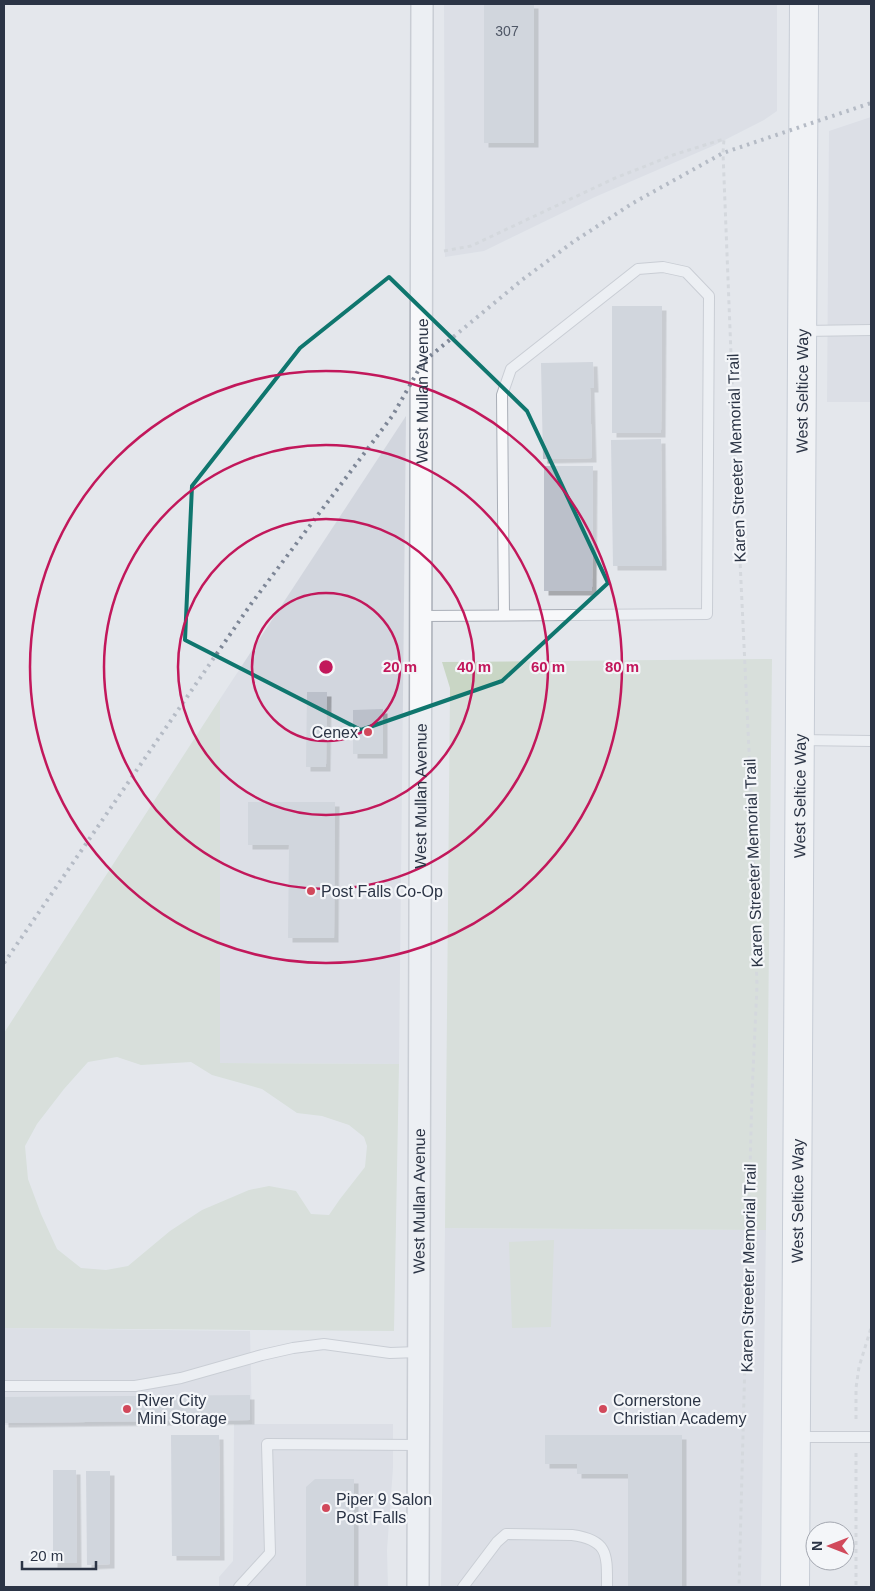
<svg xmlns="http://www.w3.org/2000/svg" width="875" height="1591" viewBox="0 0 875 1591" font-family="Helvetica,sans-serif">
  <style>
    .built { fill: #d2d6de }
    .green { fill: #c9d6c5; fill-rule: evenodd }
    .building { fill: #bbc0ca; filter: url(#shadow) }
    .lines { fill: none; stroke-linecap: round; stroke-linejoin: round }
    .service-casing { stroke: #a9aeb7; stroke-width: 12 }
    .minor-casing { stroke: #a9aeb7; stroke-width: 24 }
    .primary-casing { stroke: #a3abb8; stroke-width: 30 }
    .path { stroke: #c2c5cb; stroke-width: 3; stroke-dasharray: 4 4; stroke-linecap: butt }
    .service { stroke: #f7f8fa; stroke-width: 10 }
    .minor { stroke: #f7f8fa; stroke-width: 21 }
    .primary { stroke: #fff; stroke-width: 28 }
    .rail { stroke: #7d8696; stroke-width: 4; stroke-dasharray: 2.5 5; stroke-linecap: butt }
    .marked { fill: none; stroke: #0f766e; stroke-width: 4; stroke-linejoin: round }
    .ring { fill: none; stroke: #c2185b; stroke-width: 2.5 }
    .poi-dot { fill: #d1495b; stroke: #f4f6f9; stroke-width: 2 }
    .labels { text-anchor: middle; stroke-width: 4.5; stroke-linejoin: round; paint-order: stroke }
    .number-label { font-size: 14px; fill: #4f5766 }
    .street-label { font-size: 16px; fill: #2b3445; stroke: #f4f6f9 }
    .poi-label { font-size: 16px; fill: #2b3445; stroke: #f4f6f9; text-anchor: start }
    .centre { fill: #c2185b; stroke: #f4f6f9; stroke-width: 2.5 }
    .ring-label { font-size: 15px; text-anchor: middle; font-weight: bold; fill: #c2185b; stroke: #f4f6f9; stroke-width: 4.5; stroke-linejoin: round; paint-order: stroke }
  </style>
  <defs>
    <filter id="shadow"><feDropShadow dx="4.5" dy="4.5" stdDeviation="0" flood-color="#0004"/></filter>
  </defs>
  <rect width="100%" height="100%" fill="#e4e7ec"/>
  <g class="built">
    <polygon points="444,4 777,4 777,111 764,120 715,145 595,197 484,251 445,257"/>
    <polygon points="871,117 871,402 827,402 829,131"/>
    <polygon points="406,416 399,1064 220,1063 220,699"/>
    <polygon points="445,1228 766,1230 761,1587 441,1587"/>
    <polygon points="4,1328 250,1331 252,1424 393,1424 393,1468 387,1550 388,1587 219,1587 219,1577 233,1561 234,1424 4,1425"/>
  </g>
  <g class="green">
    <polygon points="772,659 766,1230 445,1228 450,688 442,662"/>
    <path d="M220,699v364l179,1 -5,267 -390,-3v-295zM117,1057l24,8 50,-3 21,13 50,14 35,24 25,3 27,9 15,12 3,9 -2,21 -25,32 -11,16 -18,-1 -15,-23 -27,-5 -20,4 -47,20 -32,21 -42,35 -22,4 -25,-2 -24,-19 -16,-35 -13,-35 -3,-33 12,-22 27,-35 24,-27z"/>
    <polygon points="554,1240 551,1327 512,1328 509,1242"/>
  </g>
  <g class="building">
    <rect x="484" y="4" width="50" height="139"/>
    <polygon points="612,306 662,306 661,433 612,433"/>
    <polygon points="593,362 594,388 590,388 592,458 543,459 541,363"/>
    <polygon points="661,439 662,566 613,566 611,440"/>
    <polygon points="544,466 593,466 592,591 544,591"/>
    <polygon points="307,692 327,692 326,767 306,767"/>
    <polygon points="383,709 383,754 353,754 353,710"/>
    <polygon points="248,802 335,802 334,938 288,938 289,845 248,845"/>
    <polygon points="250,1395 250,1420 4,1423 4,1397"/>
    <polygon points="171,1435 219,1435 220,1556 172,1556"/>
    <polygon points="545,1435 682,1435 682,1587 628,1587 628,1474 577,1474 577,1464 545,1464"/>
    <polygon points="53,1470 76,1470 77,1563 53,1563"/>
    <polygon points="86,1471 110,1471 110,1564 87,1565"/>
    <polygon points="315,1479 354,1479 354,1587 306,1587 306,1487"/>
  </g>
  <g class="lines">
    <defs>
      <g id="service">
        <polyline points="803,331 871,330"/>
        <polyline points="422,616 707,614 709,296 686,272 663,267 638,269 511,369 502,395 504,615"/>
        <polyline points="800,740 871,741"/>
        <polyline points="4,1386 135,1386 181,1378 262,1355 293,1348 324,1344 390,1353 418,1352"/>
        <polyline points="797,1437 871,1437"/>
        <polyline points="239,1587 270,1553 267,1444 418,1445"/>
        <path d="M463,1587l34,-45 9,-8 66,1c37,5 35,20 35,52"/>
      </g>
      <g id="minor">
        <path id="s1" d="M418,1587c0,-528 5,-1055 4,-1583"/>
      </g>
      <g id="primary">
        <path id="s2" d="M795,1587l9,-1583"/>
      </g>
    </defs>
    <use href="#service" class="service-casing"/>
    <use href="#minor" class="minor-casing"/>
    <use href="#primary" class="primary-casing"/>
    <g class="path">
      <polyline points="444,251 471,246 613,179 673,155 724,139 723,153 735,455 751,793 757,986 752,1093 739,1587"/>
      <polyline points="856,1419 856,1388 859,1367 871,1328"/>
      <polyline points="856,1453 856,1587"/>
    </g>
    <use href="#service" class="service"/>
    <use href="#minor" class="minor"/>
    <use href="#primary" class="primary"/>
    <polyline class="rail" points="4,963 251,604 393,415 423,362 522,280 573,242 633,203 723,153 871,103"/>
  </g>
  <path d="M0 0H875V1591H0ZM389,277l138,134 81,172 -106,98 -141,49 -176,-90 7,-154 108,-138z" fill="#e4e7ec" fill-opacity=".55" fill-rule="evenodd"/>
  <path class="marked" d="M389,277l138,134 81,172 -106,98 -141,49 -176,-90 7,-154 108,-138z"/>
  <g class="ring">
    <circle cx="326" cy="667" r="74"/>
    <circle cx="326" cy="667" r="148"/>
    <circle cx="326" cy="667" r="222"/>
    <circle cx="326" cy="667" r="296"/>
  </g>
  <g class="poi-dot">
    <circle cx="368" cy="732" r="5"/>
    <circle cx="311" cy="891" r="5"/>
    <circle cx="127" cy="1409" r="5"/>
    <circle cx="603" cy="1409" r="5"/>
    <circle cx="326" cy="1508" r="5"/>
  </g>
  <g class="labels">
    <g class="number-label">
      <text x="507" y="36">307</text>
    </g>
    <g class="street-label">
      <text dy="6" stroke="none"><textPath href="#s1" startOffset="1196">West Mullan Avenue</textPath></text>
      <text dy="6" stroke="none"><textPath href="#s2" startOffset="1196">West Seltice Way</textPath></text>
      <text transform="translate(736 458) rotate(-92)" y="6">Karen Streeter Memorial Trail</text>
      <text dy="6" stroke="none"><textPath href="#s1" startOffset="791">West Mullan Avenue</textPath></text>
      <text dy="6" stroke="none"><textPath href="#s2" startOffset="791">West Seltice Way</textPath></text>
      <text transform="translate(753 863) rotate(-92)" y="6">Karen Streeter Memorial Trail</text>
      <text dy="6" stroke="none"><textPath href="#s1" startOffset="386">West Mullan Avenue</textPath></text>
      <text dy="6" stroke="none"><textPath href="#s2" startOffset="386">West Seltice Way</textPath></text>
      <text transform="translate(748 1268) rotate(-89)" y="6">Karen Streeter Memorial Trail</text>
    </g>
    <g class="poi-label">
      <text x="358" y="738" text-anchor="end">Cenex</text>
      <text x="321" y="897">Post Falls Co-Op</text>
      <text x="137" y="1406">River City<tspan x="137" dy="18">Mini Storage</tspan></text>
      <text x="613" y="1406">Cornerstone<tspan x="613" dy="18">Christian Academy</tspan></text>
      <text x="336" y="1505">Piper 9 Salon<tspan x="336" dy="18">Post Falls</tspan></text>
    </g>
  </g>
  <circle cx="326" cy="667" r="8" class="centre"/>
  <g class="ring-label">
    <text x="400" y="672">20 m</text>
    <text x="474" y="672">40 m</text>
    <text x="548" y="672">60 m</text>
    <text x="622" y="672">80 m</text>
  </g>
  <rect width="875" height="1591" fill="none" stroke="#2b3445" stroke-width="10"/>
  <g transform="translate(830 1546) rotate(270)"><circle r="24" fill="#f4f6f9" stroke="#a4a8b1"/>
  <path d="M0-4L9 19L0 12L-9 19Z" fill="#d1495b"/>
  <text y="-8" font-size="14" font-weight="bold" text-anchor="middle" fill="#2b3445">N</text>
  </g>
  <path d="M22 1561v8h74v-8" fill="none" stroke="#2b3445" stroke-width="2.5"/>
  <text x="30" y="1561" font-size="15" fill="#2b3445" stroke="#f4f6f9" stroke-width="4" paint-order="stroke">20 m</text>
</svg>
